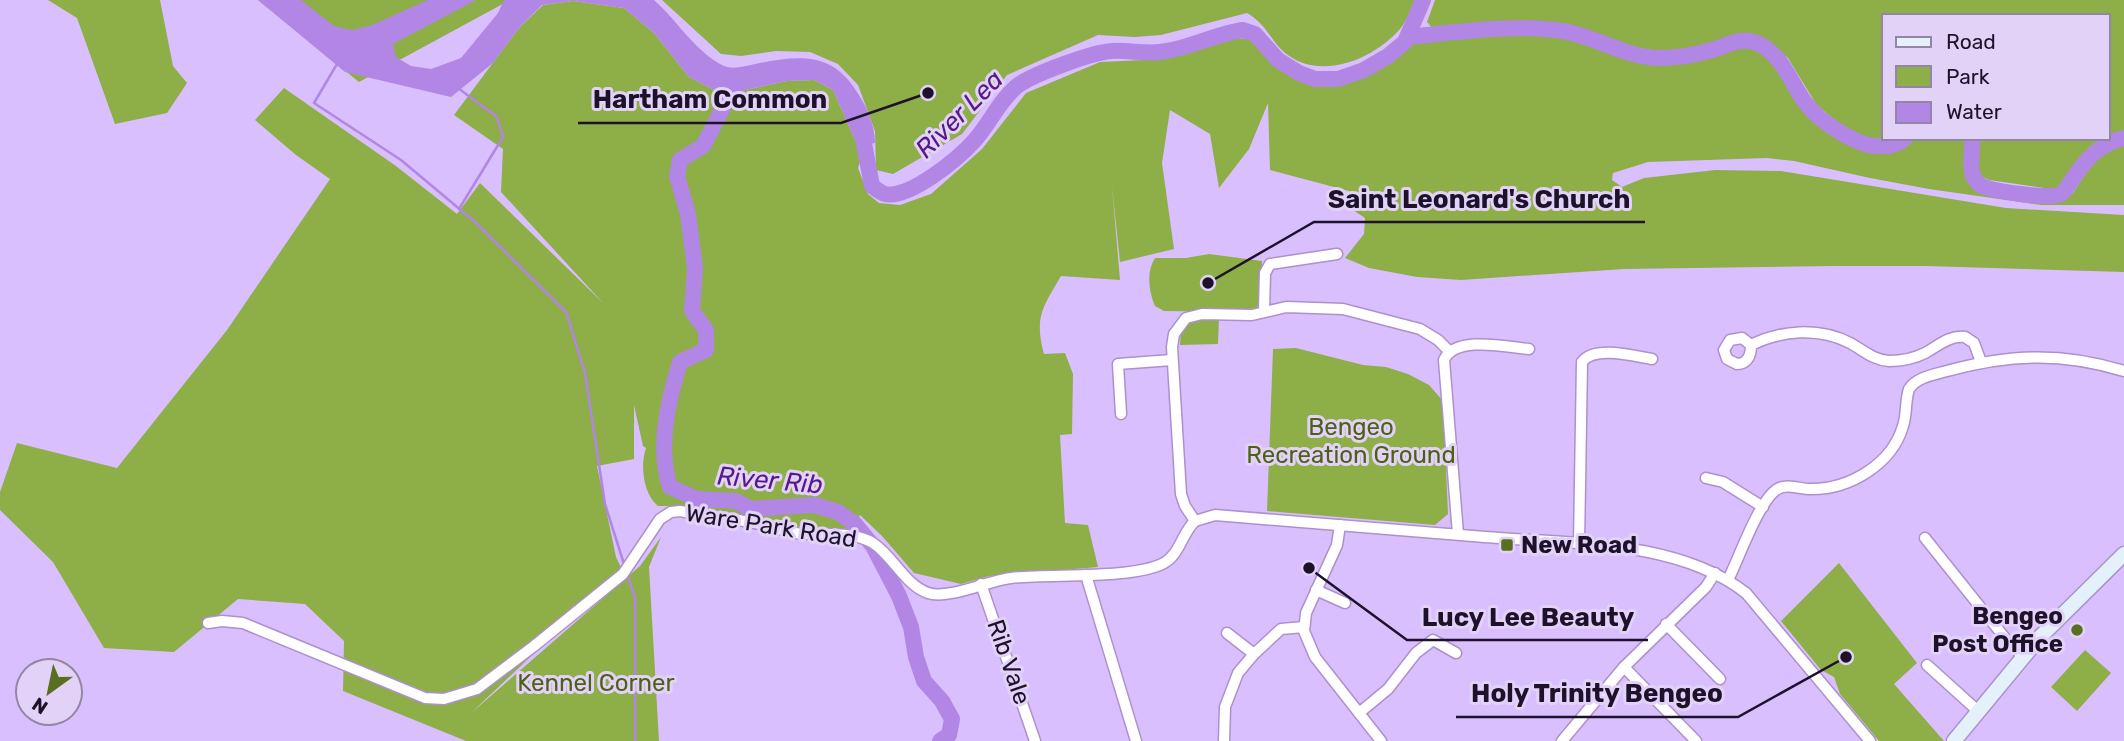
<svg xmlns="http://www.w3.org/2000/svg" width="2124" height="741" viewBox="0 0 2124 741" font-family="Rubik,sans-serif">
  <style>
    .green { fill: #8eae47 }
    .water { fill: #b286e5 }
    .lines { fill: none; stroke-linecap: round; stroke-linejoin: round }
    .stream { stroke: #b286e5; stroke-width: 2.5 }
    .river { stroke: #b286e5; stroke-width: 16 }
    .street-casing { stroke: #ac91cd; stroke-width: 13 }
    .secondary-casing { stroke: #ac91cd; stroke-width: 17 }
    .street { stroke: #fff; stroke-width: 10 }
    .secondary { stroke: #e5f1fa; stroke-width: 14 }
    .poi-dot { fill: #586f20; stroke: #e2d2f8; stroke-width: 2.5 }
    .labels { text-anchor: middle; stroke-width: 6; stroke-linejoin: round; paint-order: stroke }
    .park-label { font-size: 24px; fill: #4c6115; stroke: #e2d2f8 }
    .street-label { font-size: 24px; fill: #1d1229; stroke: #e2d2f8 }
    .poi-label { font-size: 24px; font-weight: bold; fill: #1d1229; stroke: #e2d2f8; text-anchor: start }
    .water-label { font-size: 26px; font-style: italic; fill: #571989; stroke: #e2d2f8 }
    .leader { fill: none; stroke: #1d1229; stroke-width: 2.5 }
    .callout-dot { fill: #1d1229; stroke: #e2d2f8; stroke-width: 2.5 }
    .callout-label { font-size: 26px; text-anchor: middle; font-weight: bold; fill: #1d1229; stroke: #e2d2f8; stroke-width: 6; stroke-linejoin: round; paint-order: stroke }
  </style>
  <rect width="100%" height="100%" fill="#dabffe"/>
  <g class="green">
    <polygon points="48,0 160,0 173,66 187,83 167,113 115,124 77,18"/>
    <polygon points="258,0 510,0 359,82"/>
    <path d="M662,0h753c-5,9 -8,21 -15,29 -27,31 -81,53 -116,23 -15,-14 -18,-28 -37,-39l-86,22 -26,2 -37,-2 -91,40 -45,59 -69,40 -17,-4 -1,-39 -17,-46 -20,-21 -28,-12 -34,-1 -35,5 -20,-2z"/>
    <polygon points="1435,0 2124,0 2124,131 2108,136 2108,16 1884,16 1884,138 1874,140 1853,132 1831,117 1816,104 1788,58 1776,48 1743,34 1696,48 1666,52 1638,48 1564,23 1434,30 1427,22"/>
    <path d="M573,1l51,7 30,25 35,44 29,15 12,12 15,-14 42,-9 27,-1 19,10 25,57 3,12 -3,9 10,26 11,9 21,2 31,-11 51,-45 44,-56 74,-31 65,-3 67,-21 22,1c28,33 66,58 110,38 17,-8 28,-30 46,-37 8,-3 22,-2 31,-3 34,-2 67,-4 101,-2 43,2 78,27 119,26 14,0 33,-3 47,-6 16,-4 29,-16 45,-9 29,11 28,27 42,51 12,22 56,55 81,56 19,2 25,-12 38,-15 16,-3 37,0 53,0 -2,22 -4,45 19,54l73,8 14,-7 23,-35 28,-14v61h-83l-112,-16 -59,-11 -76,-17 -27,-3 -119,4 -35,11 -1,7 10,7 22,-9 71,-8 66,1 225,37 118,7v57l-198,-6h-93l-209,3 -163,11 -44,-3 -48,-9 -24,-10 19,-24 1,-16 -12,-8 -4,-19 -79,-21 -2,-67 -19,46 -30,39 -9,-54 -40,-24 -8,53 12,86 -54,13 -8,-76 8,94 -59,-4c-18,31 -27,41 -17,78l21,-1 8,21 -1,60 -12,1 5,88 23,2 10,42 -109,9 -28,8 -47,-11 -32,-37 -22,-21 -10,17 -43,-2 -130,-24h-19c-15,-12 -18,-41 -12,-58l-3,-2 -9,-41v54l-37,7 19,91 6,13 -152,144 170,-148 21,-29 -12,30 10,174h-193l-123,-50 1,-50 -39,-37 -67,-5 -64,53 -70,-4 -51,-86 -53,-52v-18l17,-49 100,25 110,-138 103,-151 -34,-24 -41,-35 29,-32 112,78 61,48 23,-31 123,120 -102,-111 2,-43 -49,-34 65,-87 24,-23z"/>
    <path d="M1977,138h126c-15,8 -24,19 -32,33 -4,8 -5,14 -13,19l-69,-10c-21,-9 -13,-23 -12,-42z"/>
    <path d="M1209,254l53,7 -2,41 -4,7 -9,3 -83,-1 -9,-5c-6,-14 -9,-34 0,-48h31z"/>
    <polygon points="1219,318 1218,344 1180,345 1181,332 1188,320"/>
    <polygon points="1296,348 1363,365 1386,367 1408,374 1429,385 1443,401 1448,514 1435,525 1267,511 1273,349"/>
    <polygon points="1839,563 1917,663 1894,684 1944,741 1879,741 1840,694 1834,677 1821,670 1781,621"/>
    <polygon points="2085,650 2111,673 2077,711 2051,687"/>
  </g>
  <path class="water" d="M258,0h43l33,26 18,4 20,-5 56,-25h48l-83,44 3,13 15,9 20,3 30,-11 37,-45 6,-13h150c23,20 41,52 70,66 9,4 22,0 31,-2 41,-8 75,-13 100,25 11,16 20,35 20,54l-17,4 -25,-57 -19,-10 -27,1 -42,9 -15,14 -11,-2 -1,-10 -29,-15 -35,-44 -30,-25 -51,-7 -31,4 -23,23 -26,35 -42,34 -106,-25z"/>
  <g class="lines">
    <g class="stream">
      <polyline points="337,64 314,103 401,160 475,222 566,312 585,373 605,504 624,564"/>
      <polyline points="458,88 497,117 503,137 459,209"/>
      <polyline points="627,574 635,597 635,741"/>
    </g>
    <g class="river">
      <path d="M1408,37c51,-5 104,-13 155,-6 31,5 67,28 97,27 15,0 34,-3 48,-7 18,-4 32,-16 51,-7 24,12 31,37 45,57 10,14 22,23 36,31 11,7 22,13 35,14 10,1 22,0 30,-8"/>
      <path d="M729,85l-6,23 -20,38 -23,14 -3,16 11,38 7,54 -3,43 14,19v20l-26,12c-12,39 -23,85 -10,125l27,12 39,2 15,8 63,-4 24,7 17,12 18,22 26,50 12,31 5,30 8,24 18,20 10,18 -3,16 -9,6"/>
      <path d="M859,128l4,10 9,48c4,3 9,7 13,8 25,5 74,-36 90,-54 15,-17 24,-39 42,-54 16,-12 76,-34 95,-35 16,-1 32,3 48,1 28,-3 55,-18 83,-22l12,4 23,26 21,13 16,6h23l26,-9 24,-14 17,-14 18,-42"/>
      <path d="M1972,138c1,12 -3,28 1,38 1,2 6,8 7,9 10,6 71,15 81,9 5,-3 9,-12 13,-17 13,-19 27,-34 50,-39"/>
    </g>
    <defs>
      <g id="street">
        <polyline points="1264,310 1265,273 1270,264 1337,254"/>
        <path d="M1751,345l-9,-7 -12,2 -6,10 3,9 10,5c11,0 14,-9 14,-19 30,-15 68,-18 99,-2 13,7 23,17 39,18 12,0 26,-3 36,-8 13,-7 24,-18 40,-16l9,6 7,19"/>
        <polyline points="1121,414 1118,364 1172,360"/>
        <polyline points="1706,478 1723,482 1763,507"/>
        <polyline points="1195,521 1185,506 1181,494 1172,347 1174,334 1186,318 1202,314 1252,315 1286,307 1343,309 1420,329 1438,340 1449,351"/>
        <polyline points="1340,525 1337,545 1306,613 1304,631 1315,657 1381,741"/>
        <path d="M1458,534l-14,-174c11,-25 63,-13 85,-11"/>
        <polyline points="1925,538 2009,643 2023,656"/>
        <path d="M1579,544l3,-182c12,-17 52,-6 70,-3"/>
        <polyline points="1086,575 1136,741"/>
        <path d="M1728,580c11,-22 30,-77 48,-90 10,-8 25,0 36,-1 38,0 80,-25 91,-63 4,-12 2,-25 6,-37 8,-12 24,-14 38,-18 62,-17 115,-19 177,0"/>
        <polyline points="981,584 1035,741"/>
        <polyline points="1316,590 1345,603"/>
        <path d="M208,623l14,-2 21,2 182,75 19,1 33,-10 57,-43 89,-72 37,-55 11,-7 9,-1c30,5 60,8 89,15 9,2 17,6 26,7 24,3 57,-3 78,10 20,13 32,42 55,50 20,7 62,-13 83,-15 40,-5 120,2 153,-15 16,-9 18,-30 31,-42l20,-6c90,7 180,14 270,22 84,7 191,2 261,56l124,148"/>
        <polyline points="1666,624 1720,679"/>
        <polyline points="1227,633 1254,654"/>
        <polyline points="1927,665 1978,711"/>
        <polyline points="1624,667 1696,741"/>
        <polyline points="1359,713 1388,689 1416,653 1433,640 1456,653"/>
        <polyline points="1224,741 1225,707 1238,673 1254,654 1281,629 1304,627"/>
        <polyline points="1562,741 1624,667 1706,587 1715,573"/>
      </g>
      <polyline id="secondary" points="1954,741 2040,637 2124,554"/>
    </defs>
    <use href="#street" class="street-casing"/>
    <use href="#secondary" class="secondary-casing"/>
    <use href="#street" class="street"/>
    <use href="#secondary" class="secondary"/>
  </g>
  <g class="poi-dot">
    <rect x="1500" y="538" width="14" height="14" rx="3.5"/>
    <circle cx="2077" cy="630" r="7"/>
  </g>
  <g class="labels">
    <g class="park-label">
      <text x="1351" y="435">Bengeo<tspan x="1351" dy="28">Recreation Ground</tspan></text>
      <text x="596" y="691">Kennel Corner</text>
    </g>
    <g class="street-label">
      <text transform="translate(771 526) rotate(9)" y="8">Ware Park Road</text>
      <text transform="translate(1009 662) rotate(71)" y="8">Rib Vale</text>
    </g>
    <g class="poi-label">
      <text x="1521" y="553">New Road</text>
      <text x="2063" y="624" text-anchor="end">Bengeo<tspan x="2063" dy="28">Post Office</tspan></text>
    </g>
    <g class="water-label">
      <text transform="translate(959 114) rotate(-45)" y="9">River Lea</text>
      <text transform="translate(770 480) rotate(5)" y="9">River Rib</text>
    </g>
  </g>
  <path class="leader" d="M928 93L841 123H578M1208 283L1314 222H1645M1309 568L1407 640H1648M1846 657L1738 717H1456"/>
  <g class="callout-dot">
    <circle cx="928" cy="93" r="7"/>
    <circle cx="1208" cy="283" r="7"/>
    <circle cx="1309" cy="568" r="7"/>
    <circle cx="1846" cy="657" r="7"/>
  </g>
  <g class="callout-label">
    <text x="710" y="108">Hartham Common</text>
    <text x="1479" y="208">Saint Leonard's Church</text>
    <text x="1528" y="626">Lucy Lee Beauty</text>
    <text x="1597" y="702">Holy Trinity Bengeo</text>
  </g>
  <rect x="1882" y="14" width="228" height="126" fill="#e2d2f8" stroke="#9385a5" stroke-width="2"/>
  <rect x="1896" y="37" width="35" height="10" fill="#e5f1fa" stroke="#9385a5" stroke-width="2"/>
  <text x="1946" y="49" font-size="21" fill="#1d1229">Road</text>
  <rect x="1896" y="66" width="35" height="21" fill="#8eae47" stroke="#9385a5" stroke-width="2"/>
  <text x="1946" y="84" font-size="21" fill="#1d1229">Park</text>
  <rect x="1896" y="102" width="35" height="21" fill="#b286e5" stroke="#9385a5" stroke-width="2"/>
  <text x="1946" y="119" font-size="21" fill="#1d1229">Water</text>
  <g transform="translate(49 692) rotate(213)"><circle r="33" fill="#e2d2f8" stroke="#9385a5" stroke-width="2"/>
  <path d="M0-5L12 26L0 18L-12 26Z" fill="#586f20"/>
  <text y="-10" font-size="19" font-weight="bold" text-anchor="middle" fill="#1d1229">N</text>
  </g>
</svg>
